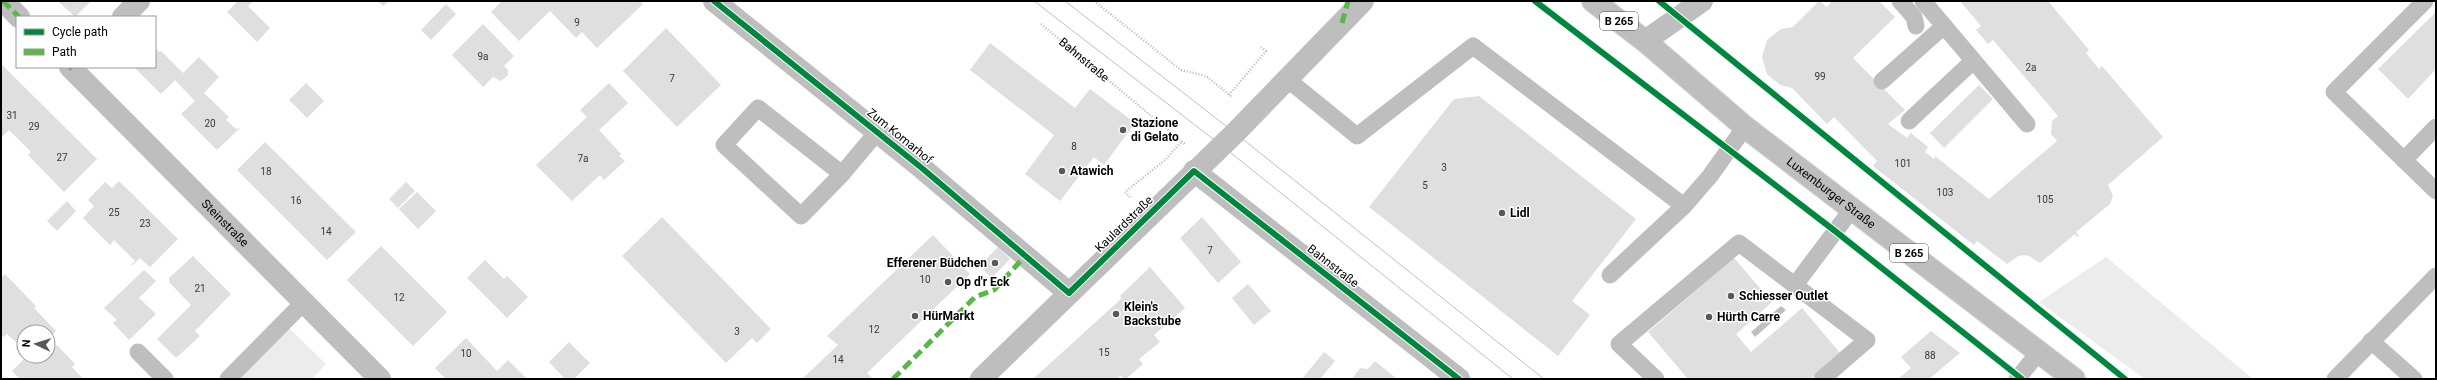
<svg xmlns="http://www.w3.org/2000/svg" width="2437" height="380" viewBox="0 0 2437 380" font-family="Roboto,sans-serif">
  <style>
    .green { fill: #ececec }
    .water { fill: #bfbfbf }
    .building { fill: #dfdfdf }
    .lines { fill: none; stroke-linecap: round; stroke-linejoin: round }
    .primary-casing { stroke: #dbdbdb; stroke-width: 24 }
    .path { stroke: #b9b9b9; stroke-width: 2.5; stroke-dasharray: 1 2; stroke-linecap: butt }
    .service { stroke: #bebebe; stroke-width: 17 }
    .minor { stroke: #bebebe; stroke-width: 22 }
    .primary { stroke: #bebebe; stroke-width: 22 }
    .tram { stroke: #bebebe; stroke-width: 1 }
    .quiet { stroke: #58b947; stroke-width: 5; stroke-dasharray: 10 5; stroke-linecap: butt }
    .cycleway-casing { stroke: #fff; stroke-width: 8 }
    .cycleway { stroke: #00873e; stroke-width: 6 }
    .poi-dot { fill: #595959; stroke: #fff; stroke-width: 1.5 }
    .labels { text-anchor: middle; stroke-width: 3; stroke-linejoin: round; paint-order: stroke }
    .number-label { font-size: 10px; fill: #383838 }
    .shield { fill: #fff; stroke: #4c4c4c; stroke-width: 1 }
    .shield-label { font-size: 11px; font-weight: bold; fill: #000 }
    .street-label { font-size: 12px; fill: #000; stroke: #fff }
    .poi-label { font-size: 12px; font-weight: bold; fill: #000; stroke: #fff; text-anchor: start }
  </style>
  <rect width="100%" height="100%" fill="#fff"/>
  <g class="green">
    <polygon points="2106,257 2253,379 2145,379 2039,302"/>
    <polygon points="289,328 326,364 312,379 240,379"/>
  </g>
  <polygon class="water" points="1781,306 1786,310 1755,337 1751,332"/>
  <g class="building">
    <polygon points="58,1 91,1 75,17"/>
    <polygon points="238,1 253,1 248,6 270,28 257,42 227,12"/>
    <polygon points="378,1 389,1 383,6"/>
    <polygon points="500,1 640,1 643,4 597,48 582,32 576,38 550,11 519,41 491,12 501,2"/>
    <polygon points="1819,1 1827,7 1832,1 1879,1 1895,17 1853,58 1905,110 1888,124 1907,138 1911,133 1928,147 1925,152 1934,159 1935,156 1989,199 2057,141 2051,134 2052,121 2058,116 1993,40 1988,44 1976,30 1981,26 1960,1 2048,1 2089,50 2086,53 2099,69 2102,66 2163,137 2108,185 2113,195 2110,204 2076,232 2079,236 2077,237 2075,234 2040,263 2029,256 2024,255 2018,256 2007,264 1977,241 1974,245 1873,166 1877,161 1834,117 1827,124 1792,88 1780,85 1767,74 1762,57 1767,40 1781,29 1793,27"/>
    <polygon points="446,4 456,14 431,40 421,30"/>
    <polygon points="2436,12 2436,69 2408,99 2378,69"/>
    <polygon points="483,24 514,56 504,66 508,70 508,75 501,81 493,77 483,87 452,55"/>
    <polygon points="666,28 721,85 677,127 623,71"/>
    <polygon points="990,43 1075,108 1090,89 1135,123 1104,165 1094,157 1060,201 1025,174 1054,135 970,70"/>
    <polygon points="155,48 159,52 161,51 183,73 199,57 219,77 204,93 229,117 226,120 236,129 240,128 217,150 181,114 195,101 175,80 161,94 134,67 155,67"/>
    <polygon points="1,64 97,159 64,192 28,155 31,152 9,130 1,138"/>
    <polygon points="306,83 324,101 307,118 289,100"/>
    <polygon points="609,83 628,103 599,130 621,154 619,156 625,161 604,180 600,175 572,201 536,165 587,117 580,110"/>
    <polygon points="1979,85 1993,99 1944,148 1930,133"/>
    <polygon points="1479,96 1636,219 1572,301 1590,315 1558,356 1369,207 1454,99"/>
    <polygon points="265,142 356,232 327,260 237,170"/>
    <polygon points="119,181 178,239 150,267 140,258 132,266 131,265 135,261 114,240 110,245 83,218 94,206 88,200 105,182 112,188"/>
    <polygon points="406,182 415,191 398,208 389,199"/>
    <polygon points="417,192 436,211 418,229 399,209"/>
    <polygon points="67,201 76,211 57,231 47,221"/>
    <polygon points="662,217 771,329 757,343 752,338 726,363 622,256"/>
    <polygon points="1202,217 1241,262 1218,283 1180,238"/>
    <polygon points="933,235 970,274 867,373 873,379 802,379 838,345 827,336"/>
    <polygon points="381,246 447,312 413,346 347,280"/>
    <polygon points="998,247 1010,259 992,278 979,266"/>
    <polygon points="193,256 231,294 195,331 200,336 176,358 157,339 191,305 169,282 169,278"/>
    <polygon points="1734,258 1772,302 1736,334 1751,352 1802,308 1840,353 1810,379 1688,379 1648,332"/>
    <polygon points="485,260 504,279 507,276 528,297 507,318 467,278"/>
    <polygon points="1150,267 1185,308 1154,335 1160,342 1139,359 1143,364 1126,379 1120,376 1117,379 1033,379 1122,298 1120,296"/>
    <polygon points="144,270 156,281 139,298 156,314 129,340 113,323 117,320 104,308"/>
    <polygon points="5,274 36,306 34,308 56,331 48,339 48,332 24,332 24,356 48,356 48,342 54,348 57,345 75,364 72,367 83,379 20,379 12,371 25,358 16,348 19,345 7,334 4,337 1,334 1,278"/>
    <polygon points="1248,284 1271,311 1254,325 1232,298"/>
    <polygon points="1931,331 1960,353 1929,379 1898,379 1911,368 1901,357"/>
    <polygon points="466,338 497,371 508,360 527,379 446,379 435,368"/>
    <polygon points="569,342 590,363 574,379 565,379 549,362"/>
    <polygon points="1324,352 1335,361 1320,379 1302,379"/>
    <polygon points="1375,361 1397,379 1352,379 1360,368 1368,369"/>
  </g>
  <g class="lines">
    <defs>
      <g id="primary">
        <path id="s3" d="M1593,1l52,40 100,86 329,252"/>
      </g>
    </defs>
    <use href="#primary" class="primary-casing"/>
    <g class="path">
      <polyline points="1094,1 1181,70 1206,76 1232,97"/>
      <path id="s1" d="M1041,24l144,120"/>
      <polyline points="1229,95 1266,51 1261,47"/>
      <polyline points="1130,197 1125,192 1165,160 1182,141"/>
    </g>
    <g class="service">
      <polyline points="1900,1 1914,17 1916,26"/>
      <polyline points="1923,1 2027,124"/>
      <polyline points="2425,1 2334,92 2436,191"/>
      <polyline points="1287,79 1357,136 1473,46 1684,206"/>
      <polyline points="1882,81 1944,26"/>
      <polyline points="1909,121 1973,61"/>
      <polyline points="2404,160 2436,127"/>
      <polyline points="842,174 801,216 724,145 758,108 842,174 878,131"/>
      <polyline points="1610,275 1684,206 1710,176 1745,127"/>
      <polyline points="1795,285 1852,209"/>
      <polyline points="2371,341 2414,379"/>
      <polyline points="138,352 165,379"/>
      <polyline points="228,379 304,302"/>
      <polyline points="1656,379 1619,344 1739,243 1867,340 1822,379"/>
      <polyline points="2017,379 2039,352"/>
      <polyline points="2335,379 2436,276"/>
    </g>
    <g class="minor">
      <polyline points="3,1 19,17"/>
      <polyline points="714,1 923,169 1069,293"/>
      <polyline points="123,17 139,1"/>
      <polyline points="1645,41 1702,1"/>
      <path id="s2" d="M70,67l310,312"/>
      <polyline points="1194,171 1459,379"/>
      <polyline points="981,379 1235,133 1363,1"/>
    </g>
    <use href="#primary" class="primary"/>
    <g class="tram">
      <polyline points="1034,1 1221,145 1513,379"/>
      <polyline points="1065,1 1235,133 1544,379"/>
    </g>
    <g class="quiet">
      <polyline points="3,1 19,17"/>
      <polyline points="1342,23 1348,1"/>
      <polyline points="70,67 72,69"/>
      <polyline points="893,379 975,297 994,290 1027,254"/>
    </g>
    <defs>
      <g id="cycleway">
        <polyline points="714,1 923,169 1069,293 1194,171 1459,379"/>
        <polyline points="1535,1 1835,231 2022,379"/>
        <polyline points="1659,1 2125,379"/>
      </g>
    </defs>
    <use href="#cycleway" class="cycleway-casing"/>
    <use href="#cycleway" class="cycleway"/>
  </g>
  <g class="poi-dot">
    <circle cx="1123" cy="130" r="4"/>
    <circle cx="1062" cy="171" r="4"/>
    <circle cx="1502" cy="213" r="4"/>
    <circle cx="995" cy="263" r="4"/>
    <circle cx="948" cy="282" r="4"/>
    <circle cx="1731" cy="296" r="4"/>
    <circle cx="1116" cy="314" r="4"/>
    <circle cx="915" cy="316" r="4"/>
    <circle cx="1709" cy="317" r="4"/>
  </g>
  <g class="labels">
    <g class="number-label">
      <text x="577" y="26">9</text>
      <text x="483" y="60">9a</text>
      <text x="2031" y="71">2a</text>
      <text x="1820" y="80">99</text>
      <text x="672" y="82">7</text>
      <text x="12" y="119">31</text>
      <text x="210" y="127">20</text>
      <text x="34" y="130">29</text>
      <text x="1074" y="150">8</text>
      <text x="62" y="161">27</text>
      <text x="583" y="162">7a</text>
      <text x="1903" y="167">101</text>
      <text x="1444" y="171">3</text>
      <text x="266" y="175">18</text>
      <text x="1425" y="189">5</text>
      <text x="1945" y="196">103</text>
      <text x="2045" y="203">105</text>
      <text x="296" y="204">16</text>
      <text x="114" y="216">25</text>
      <text x="145" y="227">23</text>
      <text x="326" y="235">14</text>
      <text x="1210" y="254">7</text>
      <text x="925" y="283">10</text>
      <text x="200" y="292">21</text>
      <text x="399" y="301">12</text>
      <text x="874" y="333">12</text>
      <text x="737" y="335">3</text>
      <text x="1104" y="356">15</text>
      <text x="466" y="357">10</text>
      <text x="1930" y="359">88</text>
      <text x="838" y="363">14</text>
    </g>
    <g class="shield">
      <rect x="1600" y="12" width="38" height="18" rx="3"/>
      <rect x="1890" y="244" width="38" height="18" rx="3"/>
    </g>
    <g class="shield-label">
      <text x="1619" y="25">B 265</text>
      <text x="1909" y="257">B 265</text>
    </g>
    <g class="street-label">
      <text dy="4" stroke="none"><textPath href="#s1" startOffset="56">Bahnstraße</textPath></text>
      <text transform="translate(900 136) rotate(39)" y="4">Zum Komarhof</text>
      <text dy="4" stroke="none"><textPath href="#s3" startOffset="306">Luxemburger Straße</textPath></text>
      <text dy="4" stroke="none"><textPath href="#s2" startOffset="220">Steinstraße</textPath></text>
      <text transform="translate(1124 224) rotate(-44)" y="4">Kaulardstraße</text>
      <text transform="translate(1333 266) rotate(38)" y="4">Bahnstraße</text>
    </g>
    <g class="poi-label">
      <text x="1131" y="127">Stazione<tspan x="1131" dy="14">di Gelato</tspan></text>
      <text x="1070" y="175">Atawich</text>
      <text x="1510" y="217">Lidl</text>
      <text x="987" y="267" text-anchor="end">Efferener Büdchen</text>
      <text x="956" y="286">Op d'r Eck</text>
      <text x="1739" y="300">Schiesser Outlet</text>
      <text x="1124" y="311">Klein's<tspan x="1124" dy="14">Backstube</tspan></text>
      <text x="923" y="320">HürMarkt</text>
      <text x="1717" y="321">Hürth Carre</text>
    </g>
  </g>
  <rect width="2437" height="380" fill="none" stroke="#000000" stroke-width="4"/>
  <rect x="16" y="16" width="140" height="52" fill="#ffffff" stroke="#999999"/>
  <rect x="24" y="29" width="20" height="6" fill="#00873e" stroke="#999999"/>
  <text x="52" y="36" font-size="12" fill="#000000">Cycle path</text>
  <rect x="24" y="49" width="20" height="6" fill="#58b947" stroke="#999999"/>
  <text x="52" y="56" font-size="12" fill="#000000">Path</text>
  <g transform="translate(36 344) rotate(274)"><circle r="19" fill="#ffffff" stroke="#999999"/>
  <path d="M0-3L7 15L0 10L-7 15Z" fill="#595959"/>
  <text y="-6" font-size="11" font-weight="bold" text-anchor="middle" fill="#000000">N</text>
  </g>
</svg>
